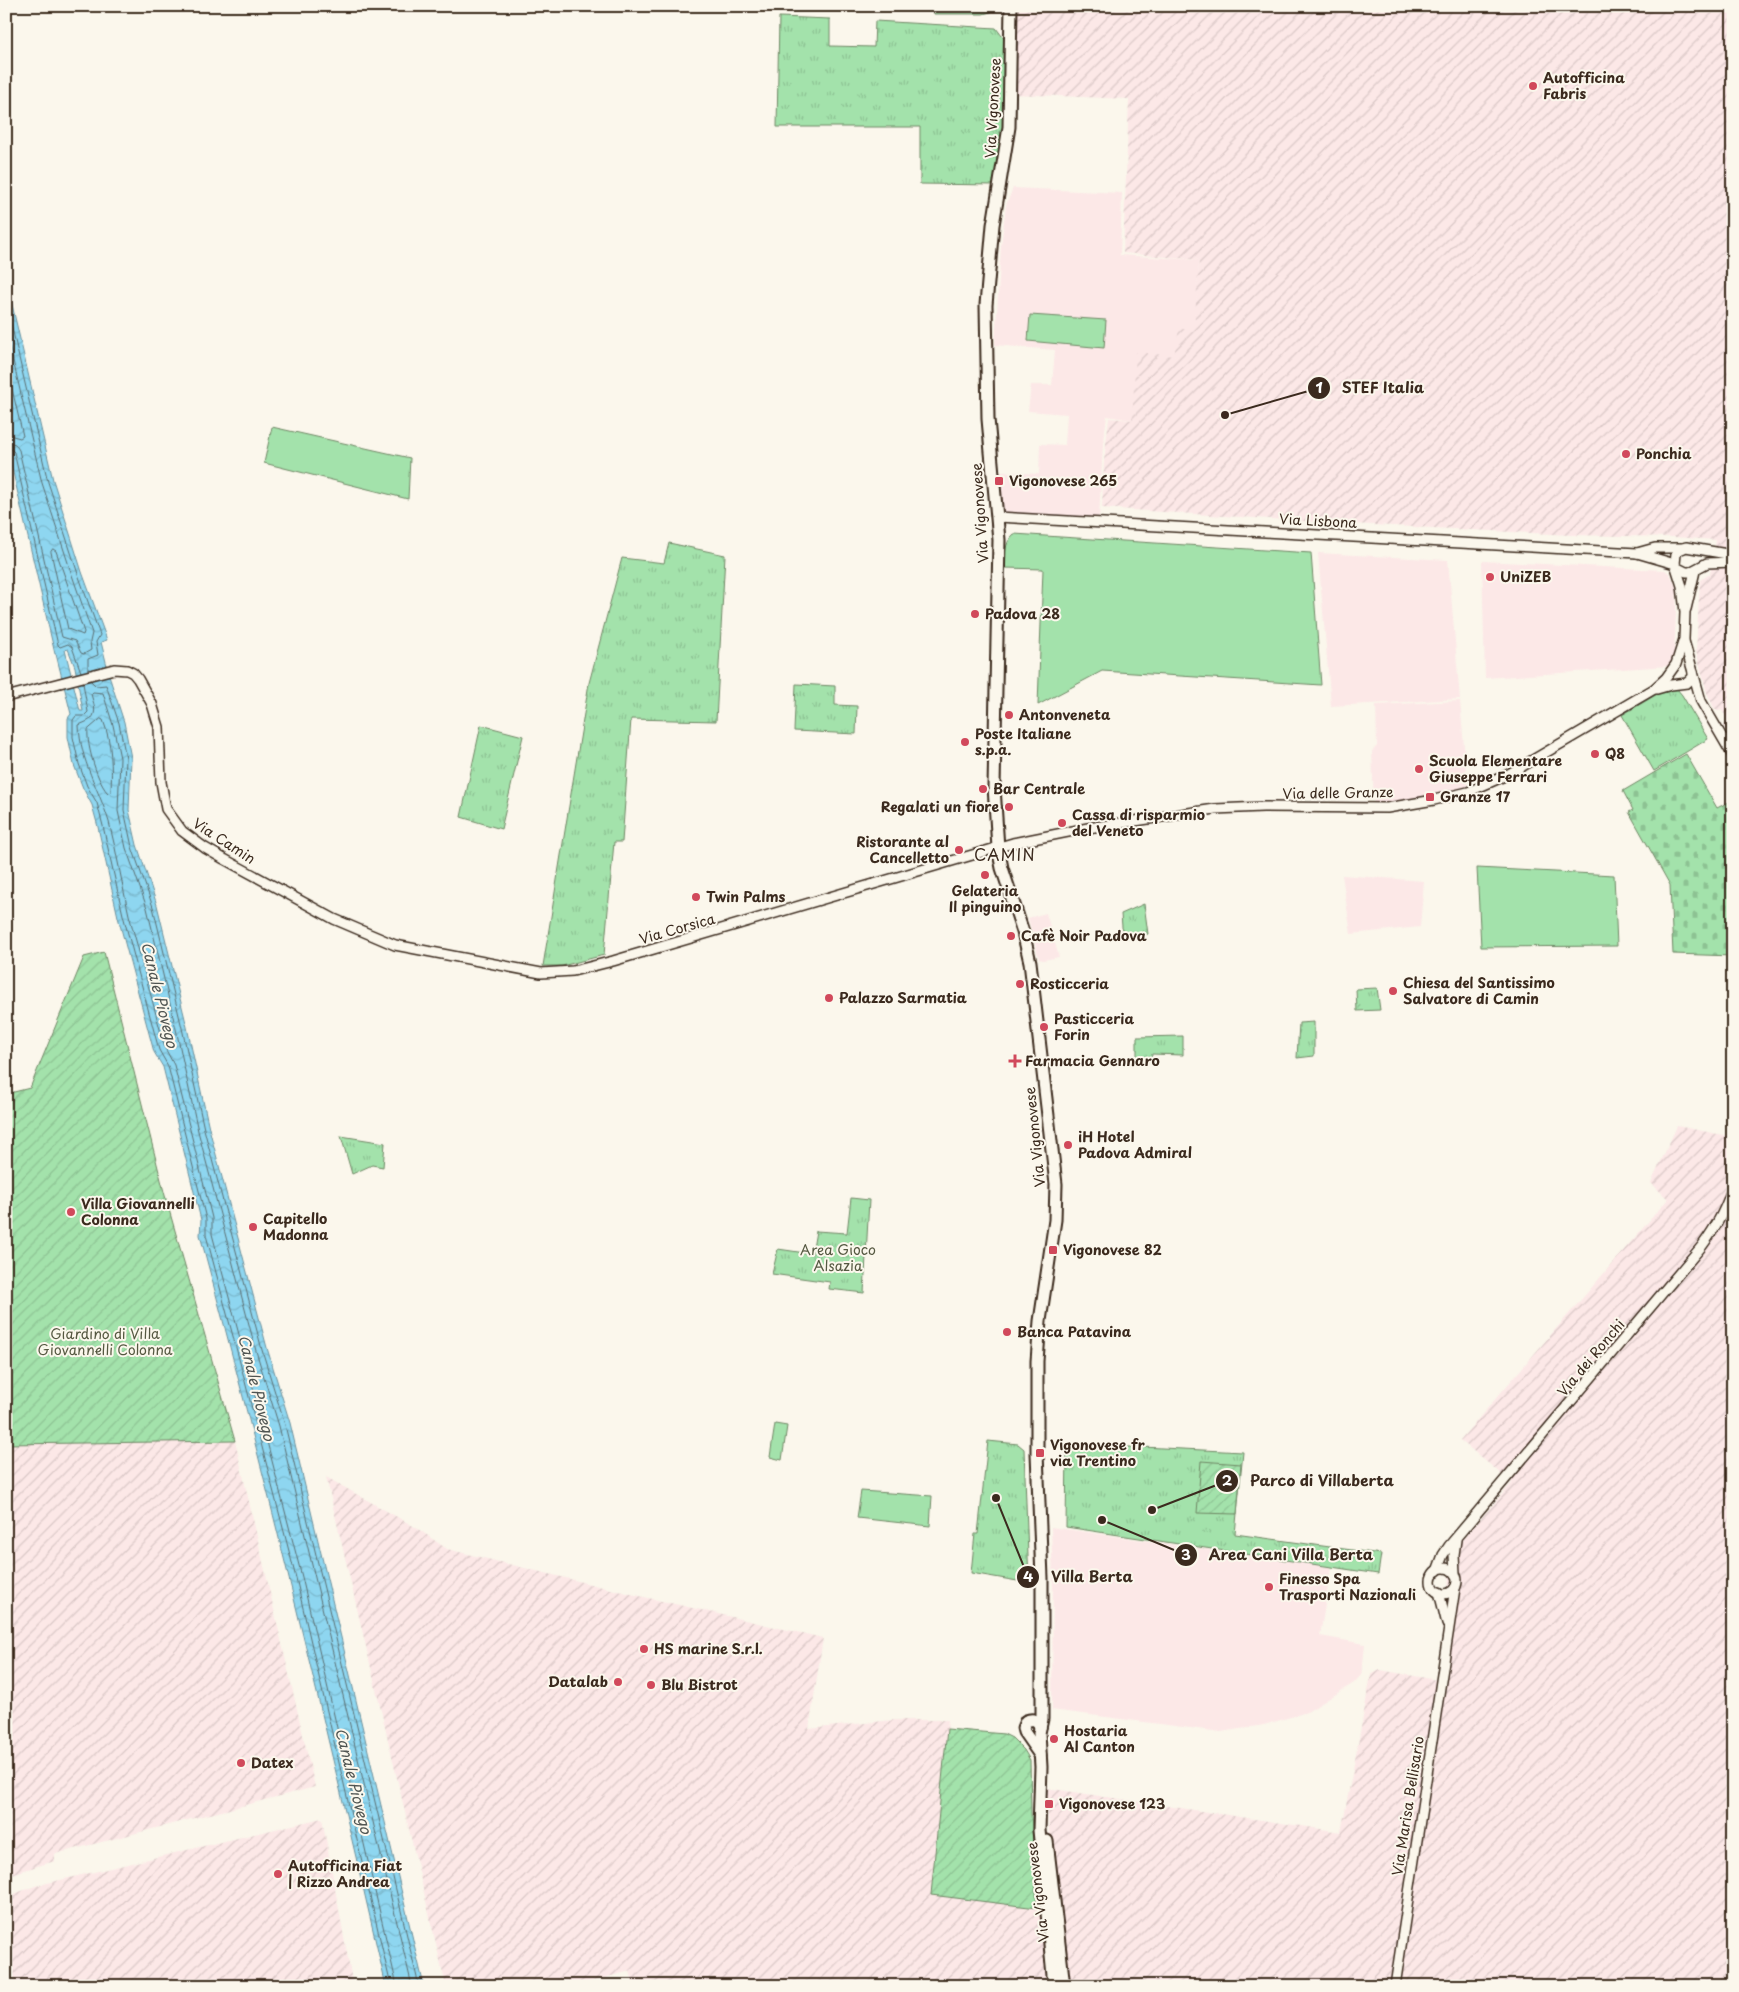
<svg xmlns="http://www.w3.org/2000/svg" width="1739" height="1992" viewBox="0 0 1739 1992" font-family="'Playpen Sans',sans-serif">
  <style>
    .built { fill: #fce8e7 }
    .industrial { fill: url(#industrial-furrows) }
    .grass { fill: #a3e2ab; stroke: #6f8664 }
    .cemetery { fill: url(#cemetery-stones); stroke: #6f8664 }
    .park { fill: url(#park-tufts); stroke: #6f8664 }
    .garden { fill: url(#garden-furrows); stroke: #6f8664 }
    .water { fill: url(#water-waves); stroke: #6d919c; fill-rule: evenodd }
    .lines { fill: none; stroke-linecap: round; stroke-linejoin: round }
    .shore { stroke: #5c6f72; stroke-width: 1 }
    .minor-casing { stroke: #3b2a1e; stroke-width: 12 }
    .major-casing { stroke: #3b2a1e; stroke-width: 15 }
    .minor { stroke: #fbf7ec; stroke-width: 9 }
    .major { stroke: #fbf7ec; stroke-width: 11 }
    .poi-dot { fill: #d1495b; stroke: #fbf7ec; stroke-width: 2 }
    .labels { text-anchor: middle; stroke-width: 4; stroke-linejoin: round; paint-order: stroke }
    .poi-label { font-size: 14px; font-weight: bold; fill: #3b2a1e; stroke: #fbf7ec; text-anchor: start }
    .street-label { font-size: 14px; fill: #3b2a1e; stroke: #fbf7ec }
    .park-label { font-size: 14px; fill: #555841; stroke: #fbf7ec }
    .water-label { font-size: 15px; font-style: italic; fill: #505552; stroke: #fbf7ec }
    .quarter-label { font-size: 16px; letter-spacing: 1px; fill: #3b2a1e; stroke: #fbf7ec }
    .leader { fill: none; stroke: #3b2a1e; stroke-width: 2 }
    .callout-dot { fill: #3b2a1e; stroke: #fbf7ec; stroke-width: 2 }
    .mark-label { font-size: 15px; text-anchor: middle; font-weight: bold; fill: #fff }
    .callout-label { font-size: 15px; text-anchor: middle; font-weight: bold; fill: #3b2a1e; stroke: #fbf7ec; stroke-width: 4; stroke-linejoin: round; paint-order: stroke }
  </style>
  <defs>
    <pattern id="industrial-furrows" width="10" height="10" patternUnits="userSpaceOnUse" patternTransform="scale(1.25)"><rect width="10" height="10" fill="#fce8e7"/><path d="M-1 1l2-2M0 10L10 0M9 11l2-2" fill="none" stroke="#d9c7c6"/></pattern>
    <pattern id="cemetery-stones" width="16" height="16" patternUnits="userSpaceOnUse" patternTransform="scale(1.25)"><rect width="16" height="16" fill="#a3e2ab"/><path d="M2 7V4a2 2 0 0 1 4 0v3zM10 15v-3a2 2 0 0 1 4 0v3z" fill="#8dc293"/></pattern>
    <pattern id="park-tufts" width="24" height="20" patternUnits="userSpaceOnUse" patternTransform="scale(1.25)"><rect width="24" height="20" fill="#a3e2ab"/><path d="M3 7l-1-3M5 7V3M7 7l1-3M15 17l-1-3M17 17v-4M19 17l1-3" fill="none" stroke="#8dc293"/></pattern>
    <pattern id="garden-furrows" width="10" height="10" patternUnits="userSpaceOnUse" patternTransform="scale(1.25)"><rect width="10" height="10" fill="#a3e2ab"/><path d="M-1 1l2-2M0 10L10 0M9 11l2-2" fill="none" stroke="#8dc293"/></pattern>
    <pattern id="water-waves" width="16" height="10" patternUnits="userSpaceOnUse" patternTransform="scale(1.25)"><rect width="16" height="10" fill="#8ed6f0"/><path d="M0 5q4-4 8 0t8 0" fill="none" stroke="#7bb8cd"/></pattern>
  </defs>
  <rect width="100%" height="100%" fill="#fbf7ec"/>
  <filter id="ink" filterUnits="userSpaceOnUse"><feTurbulence type="fractalNoise" baseFrequency=".02" numOctaves="2"/><feDisplacementMap in="SourceGraphic" scale="10" xChannelSelector="R" yChannelSelector="G"/><feConvolveMatrix kernelMatrix="1 2 1 2 8 2 1 2 1" color-interpolation-filters="sRGB"/></filter>
  <g filter="url(#ink)">
    <g class="built">
      <polygon points="1013,188 1122,193 1120,255 1199,260 1195,329 1174,356 1132,420 1107,416 1103,445 1099,519 1002,515 998,471 1039,474 1040,444 1065,445 1067,414 1028,411 1031,385 1052,385 1055,350 995,345 1001,246 1006,205"/>
      <polygon points="1318,553 1448,560 1460,699 1331,706"/>
      <polygon points="1482,561 1665,570 1670,574 1677,588 1674,657 1669,666 1485,678"/>
      <polygon points="1460,701 1468,792 1374,806 1372,751 1377,746 1376,705"/>
      <polygon points="1342,875 1424,881 1420,927 1351,934"/>
      <polygon points="1046,913 1059,957 1043,960 1039,959 1028,918"/>
      <polygon points="1051,1527 1331,1567 1320,1636 1365,1644 1362,1674 1354,1683 1307,1712 1264,1725 1221,1732 1052,1710 1053,1580"/>
    </g>
    <g class="industrial">
      <polygon points="1014,6 1733,6 1733,741 1724,726 1728,721 1722,710 1715,710 1707,693 1696,651 1700,580 1710,574 1716,540 1673,537 1570,535 1333,523 1102,508 1104,461 1109,418 1132,420 1136,352 1174,356 1179,329 1194,329 1199,260 1123,253 1129,99 1012,94"/>
      <polygon points="1677,1126 1733,1137 1733,1986 634,1986 630,1971 574,1986 446,1986 326,1477 415,1527 447,1549 631,1594 823,1638 809,1729 893,1720 948,1720 931,1895 1053,1910 1055,1909 1046,1788 1341,1832 1371,1675 1380,1670 1437,1680 1447,1609 1450,1554 1512,1483 1460,1440 1668,1199 1651,1183"/>
      <polygon points="235,1441 315,1787 55,1854 55,1861 24,1870 6,1877 6,1444"/>
      <polygon points="322,1818 353,1986 6,1986 6,1897 35,1886"/>
    </g>
    <g class="grass">
      <polygon points="1030,315 1106,320 1104,348 1028,341"/>
      <polygon points="272,427 410,458 408,499 264,463"/>
      <path d="M1014,534l297,19 10,132 -219,-14 -64,34 5,-136 -38,-1c0,-13 -1,-25 9,-34z"/>
      <polygon points="1477,868 1614,875 1617,946 1481,947"/>
      <polygon points="775,1424 787,1426 782,1460 770,1457"/>
      <polygon points="861,1491 932,1496 930,1526 857,1518"/>
    </g>
    <polygon class="cemetery" points="1686,754 1717,808 1733,800 1733,956 1673,954 1670,885 1629,812 1633,810 1623,791"/>
    <g class="park">
      <polygon points="934,6 1000,6 998,10 983,14 934,14"/>
      <polygon points="779,17 830,19 830,46 874,47 875,21 996,28 1005,40 1005,117 995,185 920,184 920,127 777,127"/>
      <polygon points="669,543 725,555 716,721 631,719 622,842 614,842 604,955 562,966 543,966 589,683 622,558 664,563"/>
      <polygon points="796,684 835,686 835,705 857,706 856,734 794,731"/>
      <polygon points="1669,687 1677,689 1682,695 1708,739 1654,771 1622,715"/>
      <polygon points="481,725 523,736 501,829 461,817"/>
      <polygon points="1144,904 1148,934 1123,939 1121,914"/>
      <polygon points="1377,988 1380,1010 1357,1011 1356,989"/>
      <polygon points="1314,1022 1314,1056 1297,1058 1299,1023"/>
      <polygon points="1183,1036 1183,1055 1152,1054 1151,1061 1137,1061 1137,1037"/>
      <polygon points="341,1136 385,1143 383,1167 372,1165 352,1174"/>
      <polygon points="851,1198 869,1200 864,1293 829,1289 830,1282 772,1274 778,1249 812,1254 816,1231 847,1233"/>
      <polygon points="988,1441 1018,1444 1024,1449 1029,1583 971,1573 975,1534 978,1534"/>
      <polygon points="1067,1447 1142,1447 1243,1452 1235,1534 1381,1554 1378,1574 1066,1527"/>
    </g>
    <g class="garden">
      <polygon points="104,952 164,1192 235,1441 6,1444 6,1094 30,1088 84,957"/>
      <polygon points="1201,1461 1241,1464 1237,1514 1197,1513"/>
      <polygon points="947,1729 1004,1734 1012,1738 1024,1750 1030,1760 1031,1813 1037,1908 931,1895"/>
    </g>
    <path class="water" d="M6,279l47,201 29,92 25,68 -6,2 10,40 13,40 7,36 -2,52 8,35 20,60 30,122 22,101 58,220 23,75 134,563h-38c-58,-251 -118,-502 -186,-751l1,-15 -38,-153 -9,-15 -36,-135 -20,-90 -6,-22 -9,-17 -9,-23 -6,-28v-19l3,-4 -15,-60h-1l-49,-212zM68,649l7,18 8,44h-3l-15,-61z"/>
    <g class="lines">
      <g class="shore">
        <polyline points="6,302 48,482 78,574 100,635 96,642 98,655 88,659 88,670"/>
        <polyline points="6,331 42,483 72,575 92,633 90,642 91,650 84,654 81,653 75,641 62,637 19,450 15,444 6,441"/>
        <polyline points="6,363 23,436 20,438 6,434"/>
        <polyline points="6,448 11,449 14,452 58,645 60,647 68,644 72,647 81,672"/>
        <polygon points="53,549 56,551 84,632 83,635 68,629 51,552"/>
        <polyline points="91,681 96,686 106,685 119,723 126,758 124,810 132,847 153,907 182,1028 204,1129 262,1350 285,1425 419,1986"/>
        <polyline points="83,683 88,712 84,716 76,716 73,720 73,737 79,764 87,786 97,803 103,826 123,915 159,1050 168,1066 206,1219 206,1235 242,1370 296,1578 391,1986"/>
        <path d="M101,719l2,1c9,23 9,47 8,72l-2,2c-11,-9 -23,-50 -21,-64z"/>
        <path d="M397,1986l-95,-409 -54,-209 -36,-134v-16l-38,-153 -9,-17c-12,-45 -24,-89 -36,-133 -7,-30 -12,-62 -20,-93 -10,-33 -29,-61 -30,-97 4,-2 8,-3 12,-6 7,-7 2,-17 0,-25l2,-2 10,1 10,32 7,33 -2,53 8,37 21,60 29,121 22,102 58,220 23,75 133,560"/>
      </g>
      <defs>
        <g id="minor">
          <polyline points="998,517 1637,553 1655,548 1683,548"/>
          <polyline points="1637,553 1675,564"/>
          <polyline points="1678,568 1686,572 1690,572 1707,563 1733,562"/>
          <polyline points="1686,609 1695,571"/>
          <polyline points="1693,672 1701,701 1733,756"/>
          <polyline points="1657,689 1671,685 1687,683 1693,677 1693,672 1684,641"/>
          <polyline points="6,697 114,669 127,670 133,673 138,679 152,704 159,727 161,782 166,809 182,831 205,848 224,859 334,919 395,945 541,973 573,971 613,961 1013,843 1088,828 1215,809 1263,807 1387,808 1434,800 1468,792 1509,774 1654,689 1666,678 1676,664 1684,639 1685,612 1682,586 1675,564 1676,554 1679,550 1686,547 1733,555"/>
          <circle cx="1444" cy="1581" r="13"/>
          <path d="M1437,1571l6,-16 6,-9 253,-300c14,-19 25,-38 31,-61"/>
          <polyline points="1455,1573 1454,1555 1456,1540"/>
          <polyline points="1439,1592 1447,1624"/>
          <polyline points="1395,1986 1455,1588"/>
        </g>
        <g id="major">
          <polyline points="1011,6 1009,127 993,225 986,305 988,419 999,540 994,787 998,848 1002,868 1023,932 1030,962 1056,1184 1055,1220 1040,1321 1037,1361 1037,1453 1042,1578 1042,1719 1039,1733 1041,1767 1039,1830 1054,1986"/>
          <path d="M1040,1755l-16,-23 -1,-4 3,-7c7,-3 12,-1 14,6"/>
          <polyline points="1047,1841 1064,1986"/>
        </g>
      </defs>
      <use href="#minor" class="minor-casing"/>
      <use href="#major" class="major-casing"/>
      <use href="#minor" class="minor"/>
      <use href="#major" class="major"/>
    </g>
  </g>
  <g class="poi-dot">
    <circle cx="1533" cy="86" r="5"/>
    <circle cx="1626" cy="454" r="5"/>
    <rect x="994" y="476" width="10" height="10" rx="2.5"/>
    <circle cx="1490" cy="577" r="5"/>
    <circle cx="975" cy="614" r="5"/>
    <circle cx="1009" cy="715" r="5"/>
    <circle cx="965" cy="742" r="5"/>
    <circle cx="1595" cy="754" r="5"/>
    <circle cx="1419" cy="769" r="5"/>
    <circle cx="983" cy="789" r="5"/>
    <rect x="1425" y="792" width="10" height="10" rx="2.5"/>
    <circle cx="1009" cy="807" r="5"/>
    <circle cx="1062" cy="823" r="5"/>
    <circle cx="959" cy="850" r="5"/>
    <circle cx="985" cy="875" r="5"/>
    <circle cx="696" cy="897" r="5"/>
    <circle cx="1011" cy="936" r="5"/>
    <circle cx="1020" cy="984" r="5"/>
    <circle cx="1393" cy="991" r="5"/>
    <circle cx="829" cy="998" r="5"/>
    <circle cx="1044" cy="1027" r="5"/>
    <path d="M1012.5 1053.5h5v5h5v5h-5v5h-5v-5h-5v-5h5z"/>
    <circle cx="1068" cy="1145" r="5"/>
    <circle cx="71" cy="1212" r="5"/>
    <circle cx="253" cy="1227" r="5"/>
    <rect x="1048" y="1245" width="10" height="10" rx="2.5"/>
    <circle cx="1007" cy="1332" r="5"/>
    <rect x="1035" y="1448" width="10" height="10" rx="2.5"/>
    <circle cx="1269" cy="1587" r="5"/>
    <circle cx="644" cy="1649" r="5"/>
    <circle cx="618" cy="1682" r="5"/>
    <circle cx="651" cy="1685" r="5"/>
    <circle cx="1054" cy="1739" r="5"/>
    <circle cx="241" cy="1763" r="5"/>
    <rect x="1044" y="1799" width="10" height="10" rx="2.5"/>
    <circle cx="278" cy="1874" r="5"/>
  </g>
  <g class="labels">
    <g class="poi-label">
      <text x="1543" y="83">Autofficina<tspan x="1543" dy="16">Fabris</tspan></text>
      <text x="1636" y="459">Ponchia</text>
      <text x="1009" y="486">Vigonovese 265</text>
      <text x="1500" y="582">UniZEB</text>
      <text x="985" y="619">Padova 28</text>
      <text x="1019" y="720">Antonveneta</text>
      <text x="975" y="739">Poste Italiane<tspan x="975" dy="16">s.p.a.</tspan></text>
      <text x="1605" y="759">Q8</text>
      <text x="1429" y="766">Scuola Elementare<tspan x="1429" dy="16">Giuseppe Ferrari</tspan></text>
      <text x="993" y="794">Bar Centrale</text>
      <text x="1440" y="802">Granze 17</text>
      <text x="999" y="812" text-anchor="end">Regalati un fiore</text>
      <text x="1072" y="820">Cassa di risparmio<tspan x="1072" dy="16">del Veneto</tspan></text>
      <text x="949" y="847" text-anchor="end">Ristorante al<tspan x="949" dy="16">Cancelletto</tspan></text>
      <text x="985" y="896" text-anchor="middle">Gelateria<tspan x="985" dy="16">Il pinguino</tspan></text>
      <text x="706" y="902">Twin Palms</text>
      <text x="1021" y="941">Cafè Noir Padova</text>
      <text x="1403" y="988">Chiesa del Santissimo<tspan x="1403" dy="16">Salvatore di Camin</tspan></text>
      <text x="1030" y="989">Rosticceria</text>
      <text x="839" y="1003">Palazzo Sarmatia</text>
      <text x="1054" y="1024">Pasticceria<tspan x="1054" dy="16">Forin</tspan></text>
      <text x="1025" y="1066">Farmacia Gennaro</text>
      <text x="1078" y="1142">iH Hotel<tspan x="1078" dy="16">Padova Admiral</tspan></text>
      <text x="81" y="1209">Villa Giovannelli<tspan x="81" dy="16">Colonna</tspan></text>
      <text x="263" y="1224">Capitello<tspan x="263" dy="16">Madonna</tspan></text>
      <text x="1063" y="1255">Vigonovese 82</text>
      <text x="1017" y="1337">Banca Patavina</text>
      <text x="1050" y="1450">Vigonovese fr<tspan x="1050" dy="16">via Trentino</tspan></text>
      <text x="1279" y="1584">Finesso Spa<tspan x="1279" dy="16">Trasporti Nazionali</tspan></text>
      <text x="654" y="1654">HS marine S.r.l.</text>
      <text x="608" y="1687" text-anchor="end">Datalab</text>
      <text x="661" y="1690">Blu Bistrot</text>
      <text x="1064" y="1736">Hostaria<tspan x="1064" dy="16">Al Canton</tspan></text>
      <text x="251" y="1768">Datex</text>
      <text x="1059" y="1809">Vigonovese 123</text>
      <text x="288" y="1871">Autofficina Fiat<tspan x="288" dy="16">| Rizzo Andrea</tspan></text>
    </g>
    <g class="street-label">
      <text transform="translate(993 108) rotate(-87)" y="5">Via Vigonovese</text>
      <text transform="translate(980 513) rotate(-94)" y="5">Via Vigonovese</text>
      <text transform="translate(1318 521) rotate(3)" y="5">Via Lisbona</text>
      <text transform="translate(1338 793) rotate(-1)" y="5">Via delle Granze</text>
      <text transform="translate(224 841) rotate(33)" y="5">Via Camin</text>
      <text transform="translate(677 929) rotate(-16)" y="5">Via Corsica</text>
      <text transform="translate(1035 1137) rotate(-96)" y="5">Via Vigonovese</text>
      <text transform="translate(1591 1358) rotate(-50)" y="5">Via dei Ronchi</text>
      <text transform="translate(1408 1806) rotate(-81)" y="5">Via Marisa Bellisario</text>
      <text transform="translate(1038 1892) rotate(-97)" y="5">Via Vigonovese</text>
    </g>
    <g class="park-label">
      <text x="838" y="1255">Area Gioco<tspan x="838" dy="16">Alsazia</tspan></text>
      <text x="105" y="1339">Giardino di Villa<tspan x="105" dy="16">Giovannelli Colonna</tspan></text>
    </g>
    <g class="water-label">
      <text transform="translate(159 995) rotate(76)" y="5">Canale Piovego</text>
      <text transform="translate(256 1388) rotate(76)" y="5">Canale Piovego</text>
      <text transform="translate(353 1781) rotate(76)" y="5">Canale Piovego</text>
    </g>
    <g class="quarter-label">
      <text x="1005" y="861">CAMIN</text>
    </g>
  </g>
  <path class="leader" d="M1225 415L1319 388M1152 1510L1227 1481M1102 1520L1186 1555M996 1498L1028 1577"/>
  <g class="callout-dot">
    <circle cx="1225" cy="415" r="5"/>
    <circle cx="1152" cy="1510" r="5"/>
    <circle cx="1102" cy="1520" r="5"/>
    <circle cx="996" cy="1498" r="5"/>
    <circle cx="1319" cy="388" r="12"/>
    <circle cx="1227" cy="1481" r="12"/>
    <circle cx="1186" cy="1555" r="12"/>
    <circle cx="1028" cy="1577" r="12"/>
  </g>
  <g class="mark-label">
    <text x="1319" y="393">1</text>
    <text x="1227" y="1486">2</text>
    <text x="1186" y="1560">3</text>
    <text x="1028" y="1582">4</text>
  </g>
  <g class="callout-label">
    <text x="1383" y="393">STEF Italia</text>
    <text x="1322" y="1486">Parco di Villaberta</text>
    <text x="1291" y="1560">Area Cani Villa Berta</text>
    <text x="1092" y="1582">Villa Berta</text>
  </g>
  <rect width="1739" height="1992" fill="none" stroke="#fbf7ec" stroke-width="25"/>
  <rect x="12" y="12" width="1714" height="1967" fill="none" stroke="#3b2a1e" stroke-width="2" filter="url(#ink)"/>
</svg>
